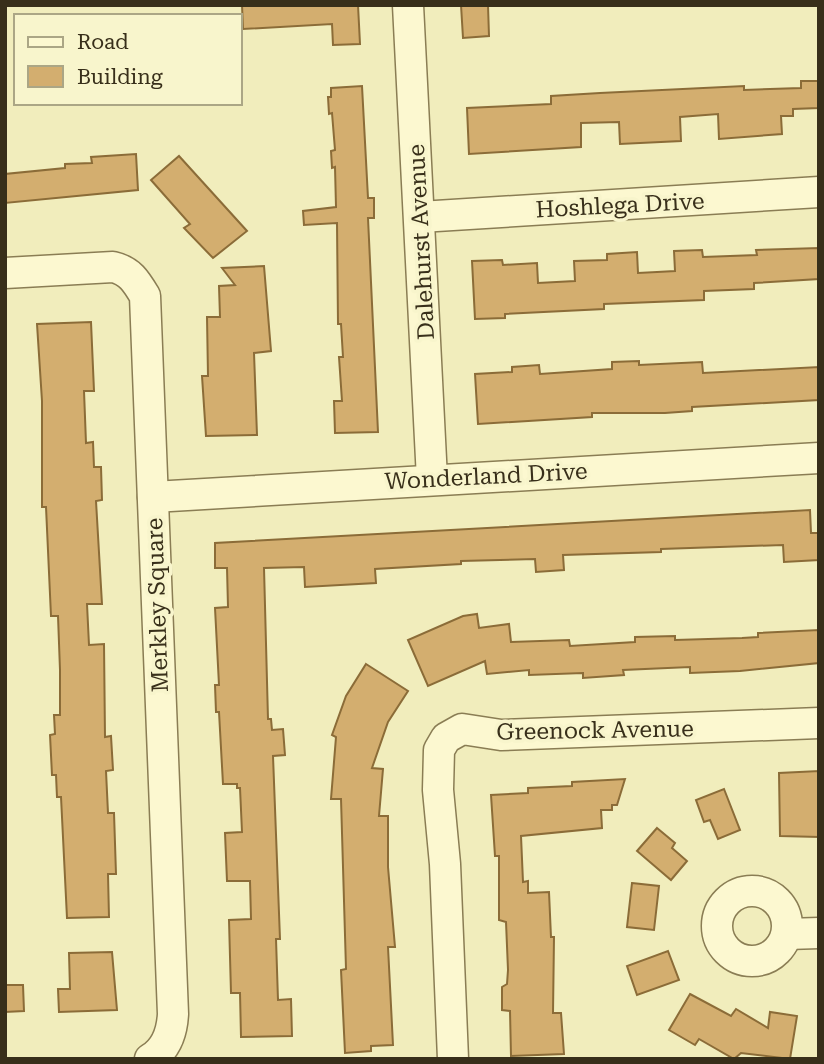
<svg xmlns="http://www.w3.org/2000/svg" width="824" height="1064" viewBox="0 0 824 1064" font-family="'Roboto Serif',serif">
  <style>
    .building { fill: #d3ae6f; stroke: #8b6c38; stroke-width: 2 }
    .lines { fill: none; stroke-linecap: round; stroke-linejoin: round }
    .minor-casing { stroke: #8a7d54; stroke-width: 33 }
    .minor { stroke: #fcf8d0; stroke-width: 30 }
    .labels { text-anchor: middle; stroke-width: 7; stroke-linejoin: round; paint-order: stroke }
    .street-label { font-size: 23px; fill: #382f1a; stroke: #f8f5cc }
  </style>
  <rect width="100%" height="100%" fill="#f1edbc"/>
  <g class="building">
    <polygon points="242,5 358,5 360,44 333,45 332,24 243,29"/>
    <polygon points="461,5 488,5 489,36 463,38"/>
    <polygon points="801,81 819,81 819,108 793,109 793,116 781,116 782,134 719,139 718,114 680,117 681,141 620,144 619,122 581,123 581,147 469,154 467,108 551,104 551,96 600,93 744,86 744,90 801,88"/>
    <polygon points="362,86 368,198 374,198 374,218 368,218 378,432 335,433 334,401 342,401 339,357 343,357 341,324 338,324 337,223 304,225 303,211 336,207 335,167 332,168 331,151 335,150 332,113 329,114 328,97 331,97 331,88"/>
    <polygon points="136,154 138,190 5,203 5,174 65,168 65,164 92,163 91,157"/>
    <polygon points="179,156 247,231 213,258 184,228 190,224 151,180"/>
    <polygon points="819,248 819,279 754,283 754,289 704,291 704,300 604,304 604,309 505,314 505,318 475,319 472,261 502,260 503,265 537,263 538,283 575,281 574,261 607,260 607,254 637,252 638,273 657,272 675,271 674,251 702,250 703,257 757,255 756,250"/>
    <polygon points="264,266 271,351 254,353 257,435 206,436 202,376 208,376 207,317 220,317 219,286 235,285 222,268"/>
    <polygon points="91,322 94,391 84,391 86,443 93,442 94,467 101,467 102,500 96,501 102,604 87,604 89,645 104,644 105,737 111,736 113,770 106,771 108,813 114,813 116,874 108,874 109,917 67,918 61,797 57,797 56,775 52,775 50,735 55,734 54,715 60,715 60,670 58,616 51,616 46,507 42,507 42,401 37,324"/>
    <polygon points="639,361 639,365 702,362 703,373 819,367 819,400 692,407 692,411 665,413 592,413 592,417 478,424 475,374 512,372 512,367 539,365 540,374 612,369 612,362"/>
    <polygon points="810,510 811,533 819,533 819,560 784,562 783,545 661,549 661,552 563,555 564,570 536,572 535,559 461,561 461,564 375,569 376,583 305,587 304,567 264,568 268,719 271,719 272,730 283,729 285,755 273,756 280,939 276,939 278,1000 291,999 292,1036 241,1037 240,993 231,993 229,920 251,919 250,881 227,881 225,833 242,832 240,788 237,788 237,784 223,784 219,712 216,712 215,685 219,685 215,608 228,607 227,568 215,568 215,543"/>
    <polygon points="477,614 479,628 509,624 511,642 569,640 570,646 635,642 635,637 675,636 675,640 742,638 758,637 758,633 819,630 819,663 740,671 690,673 690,667 623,670 624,675 583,678 583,673 529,675 529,670 487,674 485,661 428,686 408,640 463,616"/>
    <polygon points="366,664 408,691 388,722 372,768 383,769 379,816 388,816 388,867 395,947 388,947 393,1045 371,1046 371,1051 345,1053 341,970 346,969 341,799 331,799 336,737 332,735 346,696"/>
    <polygon points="819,771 819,837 780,836 779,773"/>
    <polygon points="625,779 617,805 612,805 612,810 601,810 602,828 521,836 523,882 528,881 528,893 549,892 551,937 554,937 553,1013 561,1013 564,1054 511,1056 510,1011 502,1010 502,987 507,984 508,970 506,922 499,920 499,856 495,856 491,795 528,793 528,788 572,786 572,782"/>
    <polygon points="724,789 740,830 718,839 710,820 704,822 696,800"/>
    <polygon points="657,828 675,843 672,848 687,861 671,880 637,851"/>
    <polygon points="632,883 659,886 654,930 627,927"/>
    <polygon points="668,951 679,980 637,995 627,966"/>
    <polygon points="112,952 117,1010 59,1012 58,989 70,989 69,953"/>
    <polygon points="5,985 23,985 24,1011 5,1012"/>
    <polygon points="690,994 731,1016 736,1009 768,1028 770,1012 797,1016 790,1059 741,1053 734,1059 699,1039 695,1045 669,1030"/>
  </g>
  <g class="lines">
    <defs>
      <g id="minor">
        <polyline points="408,5 432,479"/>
        <polyline points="420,217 819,192"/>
        <path d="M5,273l108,-6c17,4 23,14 32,29l28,718c-1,18 -6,35 -23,45"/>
        <polyline points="153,497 819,458"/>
        <circle cx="752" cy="926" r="35"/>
        <polyline points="787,934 819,933"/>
        <polyline points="453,1059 445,864 438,790 439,750 446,738 462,729 501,735 819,723"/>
      </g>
    </defs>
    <use href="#minor" class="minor-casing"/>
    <use href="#minor" class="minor"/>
  </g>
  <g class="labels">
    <g class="street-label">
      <text transform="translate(620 205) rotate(-3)" y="8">Hoshlega Drive</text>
      <text transform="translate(421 242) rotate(-93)" y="8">Dalehurst Avenue</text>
      <text transform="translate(486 476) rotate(-3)" y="8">Wonderland Drive</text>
      <text transform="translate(157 605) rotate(-92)" y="8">Merkley Square</text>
      <text transform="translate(595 730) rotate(-1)" y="8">Greenock Avenue</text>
    </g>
  </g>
  <rect width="824" height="1064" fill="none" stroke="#382f1a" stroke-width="14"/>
  <rect x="14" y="14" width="228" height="91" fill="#f8f5cc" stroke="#aba685" stroke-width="2"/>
  <rect x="28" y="37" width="35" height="10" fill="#fcf8d0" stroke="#aba685" stroke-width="2"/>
  <text x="77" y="49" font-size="21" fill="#382f1a">Road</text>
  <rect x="28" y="66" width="35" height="21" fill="#d3ae6f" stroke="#aba685" stroke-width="2"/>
  <text x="77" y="84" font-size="21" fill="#382f1a">Building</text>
</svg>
